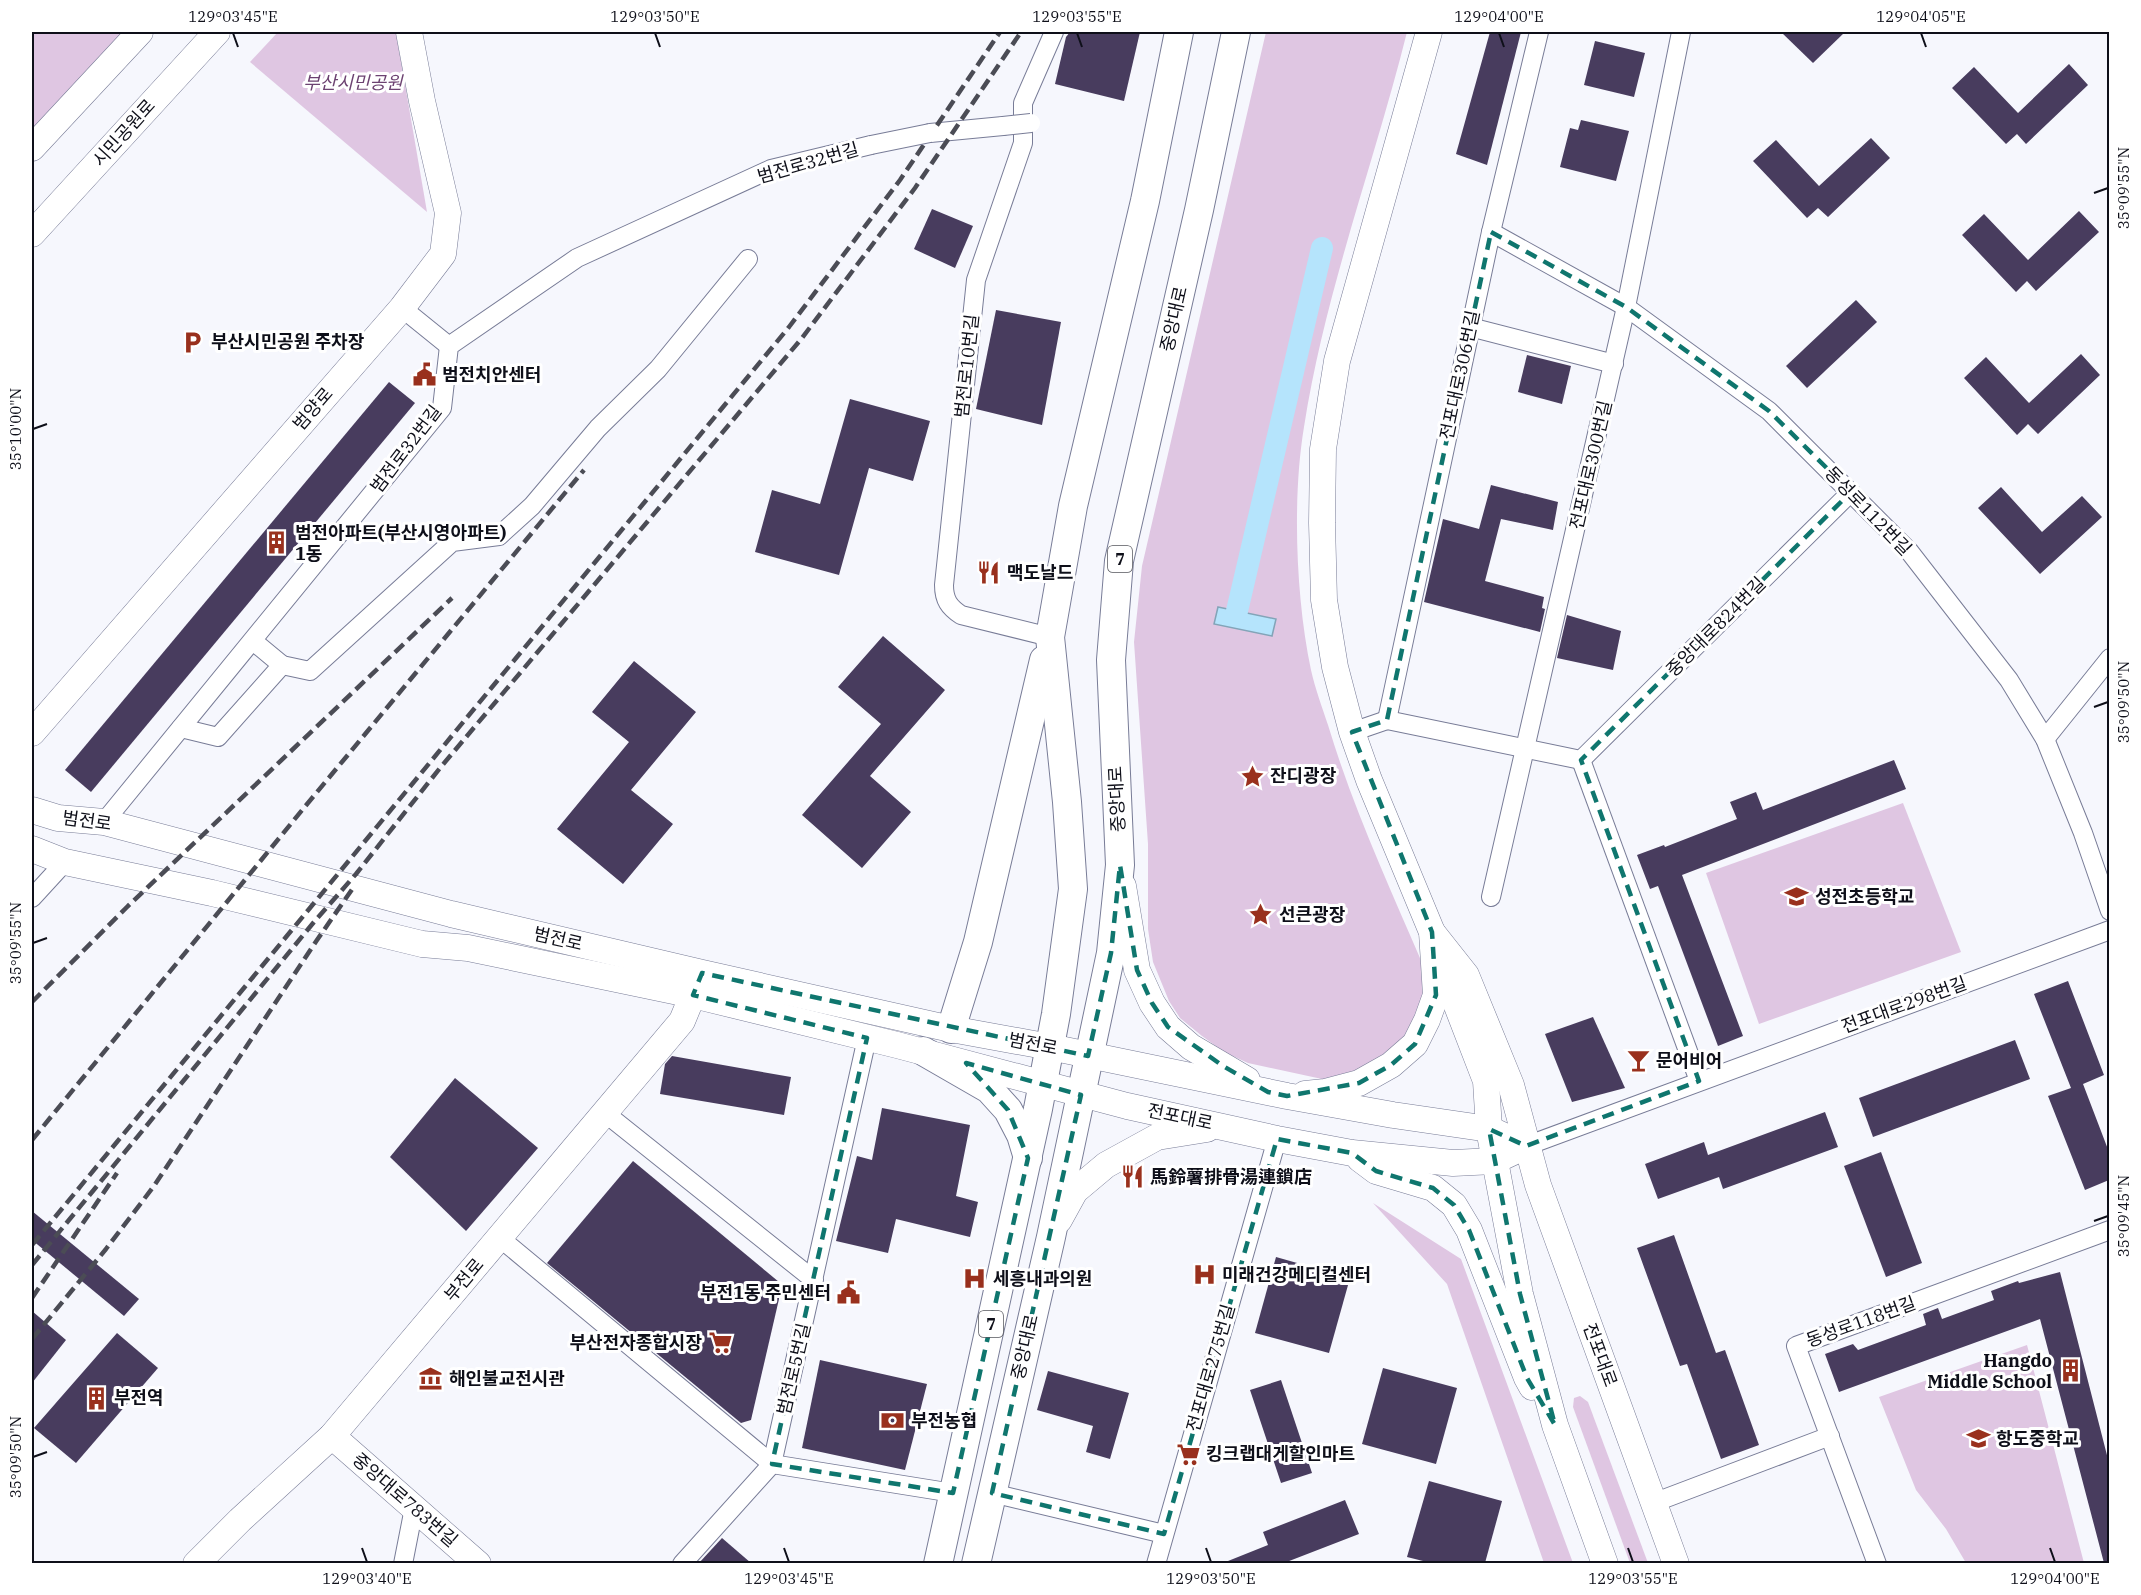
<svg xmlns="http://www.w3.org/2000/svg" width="2141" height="1595" viewBox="0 0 2141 1595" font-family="'IBM Plex Serif','Noto Sans KR',serif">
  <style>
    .green { fill: #dfc6e2 }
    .water { fill: #b5e4fc; stroke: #83a4b8; stroke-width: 1.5 }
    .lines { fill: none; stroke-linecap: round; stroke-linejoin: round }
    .canal { stroke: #b5e4fc; stroke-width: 22 }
    .building { fill: #483c5e }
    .street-casing { stroke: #787c97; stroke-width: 20 }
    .secondary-casing { stroke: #787c97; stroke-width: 27 }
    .primary-casing { stroke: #787c97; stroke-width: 30 }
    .street { stroke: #fff; stroke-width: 18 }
    .secondary { stroke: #fff; stroke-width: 26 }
    .primary { stroke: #fff; stroke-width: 28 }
    .rail { stroke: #4b4c55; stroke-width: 4.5; stroke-dasharray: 12 6; stroke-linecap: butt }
    .street-bridge-casing { stroke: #787c97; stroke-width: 20; stroke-linecap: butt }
    .street-bridge { stroke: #fff; stroke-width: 18 }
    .marked { fill: none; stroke: #0f766e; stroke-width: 4.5; stroke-dasharray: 12 8; stroke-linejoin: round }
    .ticks { fill: none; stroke: #0e0f19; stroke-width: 2 }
    .labels { text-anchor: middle; stroke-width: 6; stroke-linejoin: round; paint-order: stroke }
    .shield { fill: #fff; stroke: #56575e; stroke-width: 1.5 }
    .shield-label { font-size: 16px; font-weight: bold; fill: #0e0f19 }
    .park-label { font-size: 18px; font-style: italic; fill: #6c4271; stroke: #fff }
    .street-label { font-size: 18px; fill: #0e0f19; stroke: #fff }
    .poi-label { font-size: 18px; font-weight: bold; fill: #0e0f19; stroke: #fff; text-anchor: start }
    .neatline { fill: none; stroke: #0e0f19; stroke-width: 2 }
    .ticks-label { font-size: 15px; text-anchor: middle; fill: #0e0f19 }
  </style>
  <rect width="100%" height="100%" fill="#f6f7fd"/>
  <g class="green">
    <polygon points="32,32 126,32 32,132"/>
    <polygon points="278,32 396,32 427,212 250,62"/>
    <path d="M1266,32h141c-33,132 -82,260 -103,395 -12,72 -8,172 7,243 4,18 11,37 17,55 25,83 61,161 95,240l4,21 -16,42 -15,22 -49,27 -25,2 -74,-16 -24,-11 -22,-16 -22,-18 -11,-17 -16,-39 -5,-33v-85l-14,-202 8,-76z"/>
    <polygon points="1903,803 1961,952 1759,1024 1706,873"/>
    <polygon points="1373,1203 1461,1259 1573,1563 1544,1563 1447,1284"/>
    <polygon points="2027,1345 2084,1563 1966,1563 1946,1529 1916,1490 1879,1397"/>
    <polygon points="1580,1396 1588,1402 1648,1563 1630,1563 1573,1407 1574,1398"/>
  </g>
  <polygon class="water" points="1218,607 1276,619 1272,636 1214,624"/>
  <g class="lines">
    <polyline class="canal" points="1237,611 1322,248"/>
  </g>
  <g class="building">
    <polygon points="1070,32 1140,32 1124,101 1055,84 1066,37"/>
    <polygon points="1490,32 1521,32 1487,165 1456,154"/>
    <polygon points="1781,32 1845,32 1813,63"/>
    <polygon points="1595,41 1645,53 1634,97 1584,85"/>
    <polygon points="2069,64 2088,85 2026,144 2017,134 2006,144 1952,88 1974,67 2018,113"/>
    <polygon points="1581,120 1629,131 1616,181 1560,167 1570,128 1578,130"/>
    <polygon points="1871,138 1890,158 1828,217 1818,208 1807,218 1753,161 1776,140 1819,186"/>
    <polygon points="932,209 973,226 955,268 914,249"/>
    <polygon points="2079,211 2099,232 2036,291 2027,281 2016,292 1962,235 1984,214 2028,260"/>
    <polygon points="1856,300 1877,322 1807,388 1786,366"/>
    <polygon points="996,310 1061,322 1042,425 976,409"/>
    <polygon points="2081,354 2100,375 2038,434 2028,424 2017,435 1964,378 1986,357 2029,403"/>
    <polygon points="1527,355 1571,366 1562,404 1518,392"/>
    <polygon points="389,382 415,403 91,792 65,770"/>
    <polygon points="850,399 930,421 913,481 869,468 839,575 755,552 772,490 820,504"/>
    <polygon points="1491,485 1558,502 1553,530 1501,519 1485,581 1544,597 1542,608 1545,609 1540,632 1424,602 1443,519 1479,529"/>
    <polygon points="2001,487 2042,532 2082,496 2102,517 2040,574 1978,508"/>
    <polygon points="1567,615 1621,631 1613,670 1557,658"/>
    <polygon points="883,636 945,690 870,776 911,812 862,868 802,815 881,724 838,687"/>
    <polygon points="634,661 696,712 631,790 673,824 623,884 557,829 629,742 592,712"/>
    <polygon points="1894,760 1906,789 1682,875 1743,1036 1718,1046 1658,886 1650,889 1637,855 1664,845 1665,847 1737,819 1730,802 1756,792 1763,810"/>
    <polygon points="2068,981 2104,1075 2083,1084 2109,1152 2109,1180 2085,1190 2048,1096 2071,1088 2034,994"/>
    <polygon points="1593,1017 1625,1088 1572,1102 1545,1034"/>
    <polygon points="2015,1040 2030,1079 1873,1137 1859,1098"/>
    <polygon points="672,1056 791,1077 784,1115 660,1094 665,1064"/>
    <polygon points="455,1078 538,1148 466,1231 390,1157"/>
    <polygon points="882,1108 970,1125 956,1196 978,1202 970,1237 896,1219 888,1253 836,1241 857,1156 872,1160"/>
    <polygon points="1825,1112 1838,1147 1723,1189 1719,1177 1658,1199 1645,1164 1704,1142 1708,1155"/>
    <polygon points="1881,1152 1922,1263 1886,1277 1844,1166"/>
    <polygon points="633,1161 779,1282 779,1299 751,1420 741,1423 547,1263"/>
    <polygon points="32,1211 139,1299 124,1316 32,1240"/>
    <polygon points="1674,1235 1716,1353 1725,1350 1759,1445 1721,1459 1687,1364 1680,1366 1637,1248"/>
    <polygon points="1276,1257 1350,1278 1329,1353 1255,1333"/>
    <polygon points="2060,1272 2109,1463 2109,1563 2104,1563 2040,1319 1839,1392 1825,1354 1853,1344 1858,1350 1926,1325 1923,1314 1938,1308 1942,1319 1994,1300 1991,1291 2018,1281 2019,1283"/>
    <polygon points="32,1311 66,1340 32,1383"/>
    <polygon points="117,1333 158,1368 76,1463 34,1428"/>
    <polygon points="820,1360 927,1384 905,1470 802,1448"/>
    <polygon points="1383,1368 1457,1388 1436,1464 1362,1444"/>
    <polygon points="1048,1371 1129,1393 1110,1459 1086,1452 1093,1426 1037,1410"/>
    <polygon points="1281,1380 1312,1473 1281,1483 1250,1390"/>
    <polygon points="1429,1481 1502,1501 1485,1563 1431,1563 1407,1557"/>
    <polygon points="1345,1500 1359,1534 1284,1563 1223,1563 1268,1545 1263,1532"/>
    <polygon points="722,1538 751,1563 699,1563"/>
  </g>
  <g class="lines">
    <defs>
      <g id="street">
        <polyline points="930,133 1003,126"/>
        <polyline points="1491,232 1626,307 1769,411 1909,551 2009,680 2045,739 2083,833 2110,911"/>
        <polyline points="402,308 449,346"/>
        <polyline points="1470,327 1614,364"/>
        <path d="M1050,637l-89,-22c-12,-8 -17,-15 -17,-30l32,-305 47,-137v-40l31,-71"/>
        <polyline points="282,665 310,671 452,542 499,536 532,506 598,428 658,369 748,259"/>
        <polyline points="1387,720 1491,232 1539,32"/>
        <polyline points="1387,720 1581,760 1851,492"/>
        <polyline points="181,728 218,737 282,665 253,641"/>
        <polyline points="1352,732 1387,720"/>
        <polyline points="2045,739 2110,658"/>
        <polyline points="1581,760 1699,1081"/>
        <polyline points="104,822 442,408 449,346 577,258 771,169 871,145"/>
        <polyline points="1491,897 1626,307 1681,32"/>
        <polyline points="32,898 65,862"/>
        <polyline points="605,1113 814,1280"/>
        <polyline points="1526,1146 2110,930"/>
        <polyline points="500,1238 772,1464"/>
        <polyline points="772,1464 953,1493"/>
        <polyline points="992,1493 1164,1534"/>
        <polyline points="1653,1503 1830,1436"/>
        <polyline points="403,1564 414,1508"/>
        <polyline points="682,1564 772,1464 867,1038"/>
        <polyline points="1156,1564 1277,1139"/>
        <polyline points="1877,1564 1796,1346 2110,1230"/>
      </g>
      <g id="secondary">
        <polyline points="32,148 140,32"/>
        <polyline points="32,234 217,32"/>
        <polyline points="32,733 402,308 443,254 448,213 422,101 409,32"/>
        <polyline points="32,810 58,818 104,822 451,914 702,973 951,1029 1050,1047 1287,1096 1393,1115 1489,1129 1526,1146"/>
        <polyline points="32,849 65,862 212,893 422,944 468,948 693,995 897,1045 1127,1106 1277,1139 1352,1153 1453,1163 1494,1161 1526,1146"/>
        <polyline points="1123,886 1137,970 1152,1003 1168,1027 1191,1047 1247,1080"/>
        <polyline points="1432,932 1466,975 1511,1085 1538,1185 1676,1564"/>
        <polyline points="1442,967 1486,1081 1489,1129 1520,1294 1555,1425 1605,1564"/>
        <polyline points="1305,1094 1325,1092 1359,1083 1391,1065 1415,1044 1427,1020 1436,995 1432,932 1369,780 1352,732 1335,667 1324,600 1322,523 1323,449 1337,361 1429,32"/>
        <polyline points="1360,1159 1376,1171 1433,1188 1454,1205 1469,1230 1527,1378 1532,1387"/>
        <polyline points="1059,1220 1075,1191 1106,1165 1157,1137 1207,1129"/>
        <polyline points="332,1436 478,1564"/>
        <polyline points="196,1564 240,1520 332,1436 682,1021 699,980"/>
      </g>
      <g id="primary">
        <polyline points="951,1029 978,942 1044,660"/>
        <polyline points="923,1051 989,1089 1008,1110 1021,1135 1028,1158"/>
        <polyline points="938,1564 1038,1109 1056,1014 1073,889 1067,802 1050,637 1073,506 1145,201 1179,32"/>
        <polyline points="976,1564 1051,1237 1111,953 1120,865 1111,660 1119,561 1199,210 1236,32"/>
      </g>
    </defs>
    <use href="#street" class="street-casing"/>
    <use href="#secondary" class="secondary-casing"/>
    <use href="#primary" class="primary-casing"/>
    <use href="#street" class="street"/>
    <use href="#secondary" class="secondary"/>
    <use href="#primary" class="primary"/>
    <g class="rail">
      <polyline points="32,1002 128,906 452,598"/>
      <polyline points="32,1140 303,809 584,470"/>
      <polyline points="32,1245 789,327 900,180 1000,32"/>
      <polyline points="32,1265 314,922 356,874 440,768 802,338 915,188 1021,32"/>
      <polyline points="32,1298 117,1173"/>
      <polyline points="32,1339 106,1249 154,1186 317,940 353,888"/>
    </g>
    <defs>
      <g id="street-bridge">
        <polyline points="1003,126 1031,123"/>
        <polyline points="871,145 930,133"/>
      </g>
    </defs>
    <use href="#street-bridge" class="street-bridge-casing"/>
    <use href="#street-bridge" class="street-bridge"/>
  </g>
  <path class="marked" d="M1491,232l135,75 143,104 82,81 -270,268 118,321 -173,65 -37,-17 31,165 35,131 -28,-47 -58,-148 -15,-25 -21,-17 -57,-17 -24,-18 -75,-14 -113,395 -172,-41 89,-398 -115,-32 42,47 20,48 -75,335 -181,-29 95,-426 -174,-43 9,-22 386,83 23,-103 9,-88 17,105 15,33 16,24 55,39 45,26 19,4 72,-13 32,-18 24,-21 21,-49 -4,-63 -80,-200 35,-12z"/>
  <path class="ticks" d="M233,33l5,14M655,33l5,14M1077,33l5,14M1499,33l5,14M1921,33l5,14M2094,193l14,-5M33,429l14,-5M2094,707l14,-5M33,943l14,-5M2094,1221l14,-5M33,1457l14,-5M362,1548l5,14M784,1548l5,14M1206,1548l5,14M1628,1548l5,14M2050,1548l5,14"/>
  <defs>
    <symbol id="parking-bare" viewBox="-9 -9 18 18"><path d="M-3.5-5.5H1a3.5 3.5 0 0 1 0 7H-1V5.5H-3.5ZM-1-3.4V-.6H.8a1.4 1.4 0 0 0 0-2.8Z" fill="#99301d" stroke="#fff" stroke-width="2.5" paint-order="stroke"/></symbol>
    <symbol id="civic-bare" viewBox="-9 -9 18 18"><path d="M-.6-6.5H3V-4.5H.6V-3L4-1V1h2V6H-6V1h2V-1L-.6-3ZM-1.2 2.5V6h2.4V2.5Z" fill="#99301d" stroke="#fff" stroke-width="2.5" paint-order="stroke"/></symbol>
    <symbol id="building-bare" viewBox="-9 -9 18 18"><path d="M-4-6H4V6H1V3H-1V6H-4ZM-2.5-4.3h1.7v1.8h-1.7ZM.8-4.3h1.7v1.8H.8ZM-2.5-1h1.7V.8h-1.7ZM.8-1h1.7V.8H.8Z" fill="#99301d" stroke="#fff" stroke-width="2.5" paint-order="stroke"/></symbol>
    <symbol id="restaurant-bare" viewBox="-9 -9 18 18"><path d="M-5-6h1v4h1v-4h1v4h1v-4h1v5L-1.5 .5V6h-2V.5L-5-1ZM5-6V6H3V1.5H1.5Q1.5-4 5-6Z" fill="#99301d" stroke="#fff" stroke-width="2.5" paint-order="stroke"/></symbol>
    <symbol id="sight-bare" viewBox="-9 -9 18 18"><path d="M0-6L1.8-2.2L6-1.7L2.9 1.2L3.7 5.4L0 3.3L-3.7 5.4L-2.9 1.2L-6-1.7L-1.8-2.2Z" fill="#99301d" stroke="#fff" stroke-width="2.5" paint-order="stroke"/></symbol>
    <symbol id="school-bare" viewBox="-9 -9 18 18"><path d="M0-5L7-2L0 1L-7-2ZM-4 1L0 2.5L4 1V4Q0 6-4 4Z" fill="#99301d" stroke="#fff" stroke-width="2.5" paint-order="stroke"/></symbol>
    <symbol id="bar-bare" viewBox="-9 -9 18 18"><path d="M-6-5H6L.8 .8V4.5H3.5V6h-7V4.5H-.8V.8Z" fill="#99301d" stroke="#fff" stroke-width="2.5" paint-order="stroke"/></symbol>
    <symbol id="hospital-bare" viewBox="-9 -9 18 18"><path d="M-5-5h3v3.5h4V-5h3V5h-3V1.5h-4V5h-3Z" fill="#99301d" stroke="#fff" stroke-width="2.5" paint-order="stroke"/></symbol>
    <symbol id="supermarket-bare" viewBox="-9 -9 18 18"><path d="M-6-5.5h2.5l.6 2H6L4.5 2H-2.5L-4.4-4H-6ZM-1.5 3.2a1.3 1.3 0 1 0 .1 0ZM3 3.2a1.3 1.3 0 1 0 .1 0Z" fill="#99301d" stroke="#fff" stroke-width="2.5" paint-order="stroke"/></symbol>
    <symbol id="museum-bare" viewBox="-9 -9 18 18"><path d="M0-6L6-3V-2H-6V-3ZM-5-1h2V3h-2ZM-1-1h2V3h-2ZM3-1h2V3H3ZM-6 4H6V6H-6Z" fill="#99301d" stroke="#fff" stroke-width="2.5" paint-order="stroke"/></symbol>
    <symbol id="bank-bare" viewBox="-9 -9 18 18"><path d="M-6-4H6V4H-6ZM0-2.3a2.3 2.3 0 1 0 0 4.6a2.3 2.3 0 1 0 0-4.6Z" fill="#99301d" stroke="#fff" stroke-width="2.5" paint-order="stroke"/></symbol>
  </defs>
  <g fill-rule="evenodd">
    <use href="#parking-bare" x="176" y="326" width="33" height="33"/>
    <use href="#civic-bare" x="408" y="358" width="33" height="33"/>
    <use href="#building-bare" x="260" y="526" width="33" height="33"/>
    <use href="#restaurant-bare" x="972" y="556" width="33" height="33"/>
    <use href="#sight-bare" x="1236" y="760" width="33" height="33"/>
    <use href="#school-bare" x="1780" y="880" width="33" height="33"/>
    <use href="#sight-bare" x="1244" y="898" width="33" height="33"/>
    <use href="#bar-bare" x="1622" y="1044" width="33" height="33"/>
    <use href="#restaurant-bare" x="1116" y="1160" width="33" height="33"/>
    <use href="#hospital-bare" x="1188" y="1258" width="33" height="33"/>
    <use href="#hospital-bare" x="958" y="1262" width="33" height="33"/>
    <use href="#civic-bare" x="832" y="1276" width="33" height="33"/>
    <use href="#supermarket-bare" x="704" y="1326" width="33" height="33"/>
    <use href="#building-bare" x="2054" y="1354" width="33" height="33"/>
    <use href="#museum-bare" x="414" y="1362" width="33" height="33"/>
    <use href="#building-bare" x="80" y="1382" width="33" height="33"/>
    <use href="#bank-bare" x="876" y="1404" width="33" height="33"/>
    <use href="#school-bare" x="1962" y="1422" width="33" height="33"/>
    <use href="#supermarket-bare" x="1172" y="1438" width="33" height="33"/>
  </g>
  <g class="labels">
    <g class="shield">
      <rect x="1108" y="546" width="24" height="26" rx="4.5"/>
      <rect x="979" y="1311" width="24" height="26" rx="4.5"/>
    </g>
    <g class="shield-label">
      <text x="1120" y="565">7</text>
      <text x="991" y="1330">7</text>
    </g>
    <g class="park-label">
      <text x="353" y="89">부산시민공원</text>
    </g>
    <g class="street-label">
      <text transform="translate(124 133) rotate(-48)" y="6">시민공원로</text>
      <text transform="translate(808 163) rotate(-16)" y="6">범전로32번길</text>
      <text transform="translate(1174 319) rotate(-77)" y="6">중앙대로</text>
      <text transform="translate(967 366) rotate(-84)" y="6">범전로10번길</text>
      <text transform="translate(1460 375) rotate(-78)" y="6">전포대로306번길</text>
      <text transform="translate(313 409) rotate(-49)" y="6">범양로</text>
      <text transform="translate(406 449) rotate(-53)" y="6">범전로32번길</text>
      <text transform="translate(1591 465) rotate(-77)" y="6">전포대로300번길</text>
      <text transform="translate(1868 511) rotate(46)" y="6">동성로112번길</text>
      <text transform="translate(1716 627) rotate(-45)" y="6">중앙대로824번길</text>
      <text transform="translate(1117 799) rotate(-93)" y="6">중앙대로</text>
      <text transform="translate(87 821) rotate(8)" y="6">범전로</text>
      <text transform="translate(558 939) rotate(13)" y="6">범전로</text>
      <text transform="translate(1904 1005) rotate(-20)" y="6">전포대로298번길</text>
      <text transform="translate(1033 1044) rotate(11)" y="6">범전로</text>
      <text transform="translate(1180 1117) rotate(12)" y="6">전포대로</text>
      <text transform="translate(464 1280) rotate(-50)" y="6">부전로</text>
      <text transform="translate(1861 1322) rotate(-20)" y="6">동성로118번길</text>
      <text transform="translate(1025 1347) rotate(-77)" y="6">중앙대로</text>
      <text transform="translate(1600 1355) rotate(70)" y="6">전포대로</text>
      <text transform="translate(1211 1368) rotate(-74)" y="6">전포대로275번길</text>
      <text transform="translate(794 1369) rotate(-77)" y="6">범전로5번길</text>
      <text transform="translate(405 1500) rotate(41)" y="6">중앙대로783번길</text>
    </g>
    <g class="poi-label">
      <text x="211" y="348">부산시민공원 주차장</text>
      <text x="442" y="381">범전치안센터</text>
      <text x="295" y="539">범전아파트(부산시영아파트)<tspan x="295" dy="21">1동</tspan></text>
      <text x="1007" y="579">맥도날드</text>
      <text x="1270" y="782">잔디광장</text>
      <text x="1815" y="903">성전초등학교</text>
      <text x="1279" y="921">선큰광장</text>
      <text x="1656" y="1067">문어비어</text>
      <text x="1150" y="1183">馬鈴薯排骨湯連鎖店</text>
      <text x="1222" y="1281">미래건강메디컬센터</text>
      <text x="993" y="1285">세흥내과의원</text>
      <text x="831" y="1299" text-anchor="end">부전1동 주민센터</text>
      <text x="702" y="1349" text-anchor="end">부산전자종합시장</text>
      <text x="2052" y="1367" text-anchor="end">Hangdo<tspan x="2052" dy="21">Middle School</tspan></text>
      <text x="449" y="1385">해인불교전시관</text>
      <text x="114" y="1404">부전역</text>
      <text x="911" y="1427">부전농협</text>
      <text x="1996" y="1445">항도중학교</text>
      <text x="1206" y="1460">킹크랩대게할인마트</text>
    </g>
  </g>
  <rect width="2141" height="1595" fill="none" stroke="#ffffff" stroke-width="66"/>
  <rect x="33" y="33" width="2075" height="1529" class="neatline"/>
  <g class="ticks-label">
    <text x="233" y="22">129°03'45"E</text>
    <text x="655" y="22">129°03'50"E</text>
    <text x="1077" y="22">129°03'55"E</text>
    <text x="1499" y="22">129°04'00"E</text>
    <text x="1921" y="22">129°04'05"E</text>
    <text transform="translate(2124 188) rotate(-90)" y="5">35°09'55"N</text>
    <text transform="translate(16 429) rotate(-90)" y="5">35°10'00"N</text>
    <text transform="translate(2124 702) rotate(-90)" y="5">35°09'50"N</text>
    <text transform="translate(16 943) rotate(-90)" y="5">35°09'55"N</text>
    <text transform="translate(2124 1216) rotate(-90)" y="5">35°09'45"N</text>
    <text transform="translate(16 1457) rotate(-90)" y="5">35°09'50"N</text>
    <text x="367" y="1584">129°03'40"E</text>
    <text x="789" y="1584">129°03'45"E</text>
    <text x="1211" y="1584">129°03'50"E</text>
    <text x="1633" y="1584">129°03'55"E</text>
    <text x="2055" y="1584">129°04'00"E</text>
  </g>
</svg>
